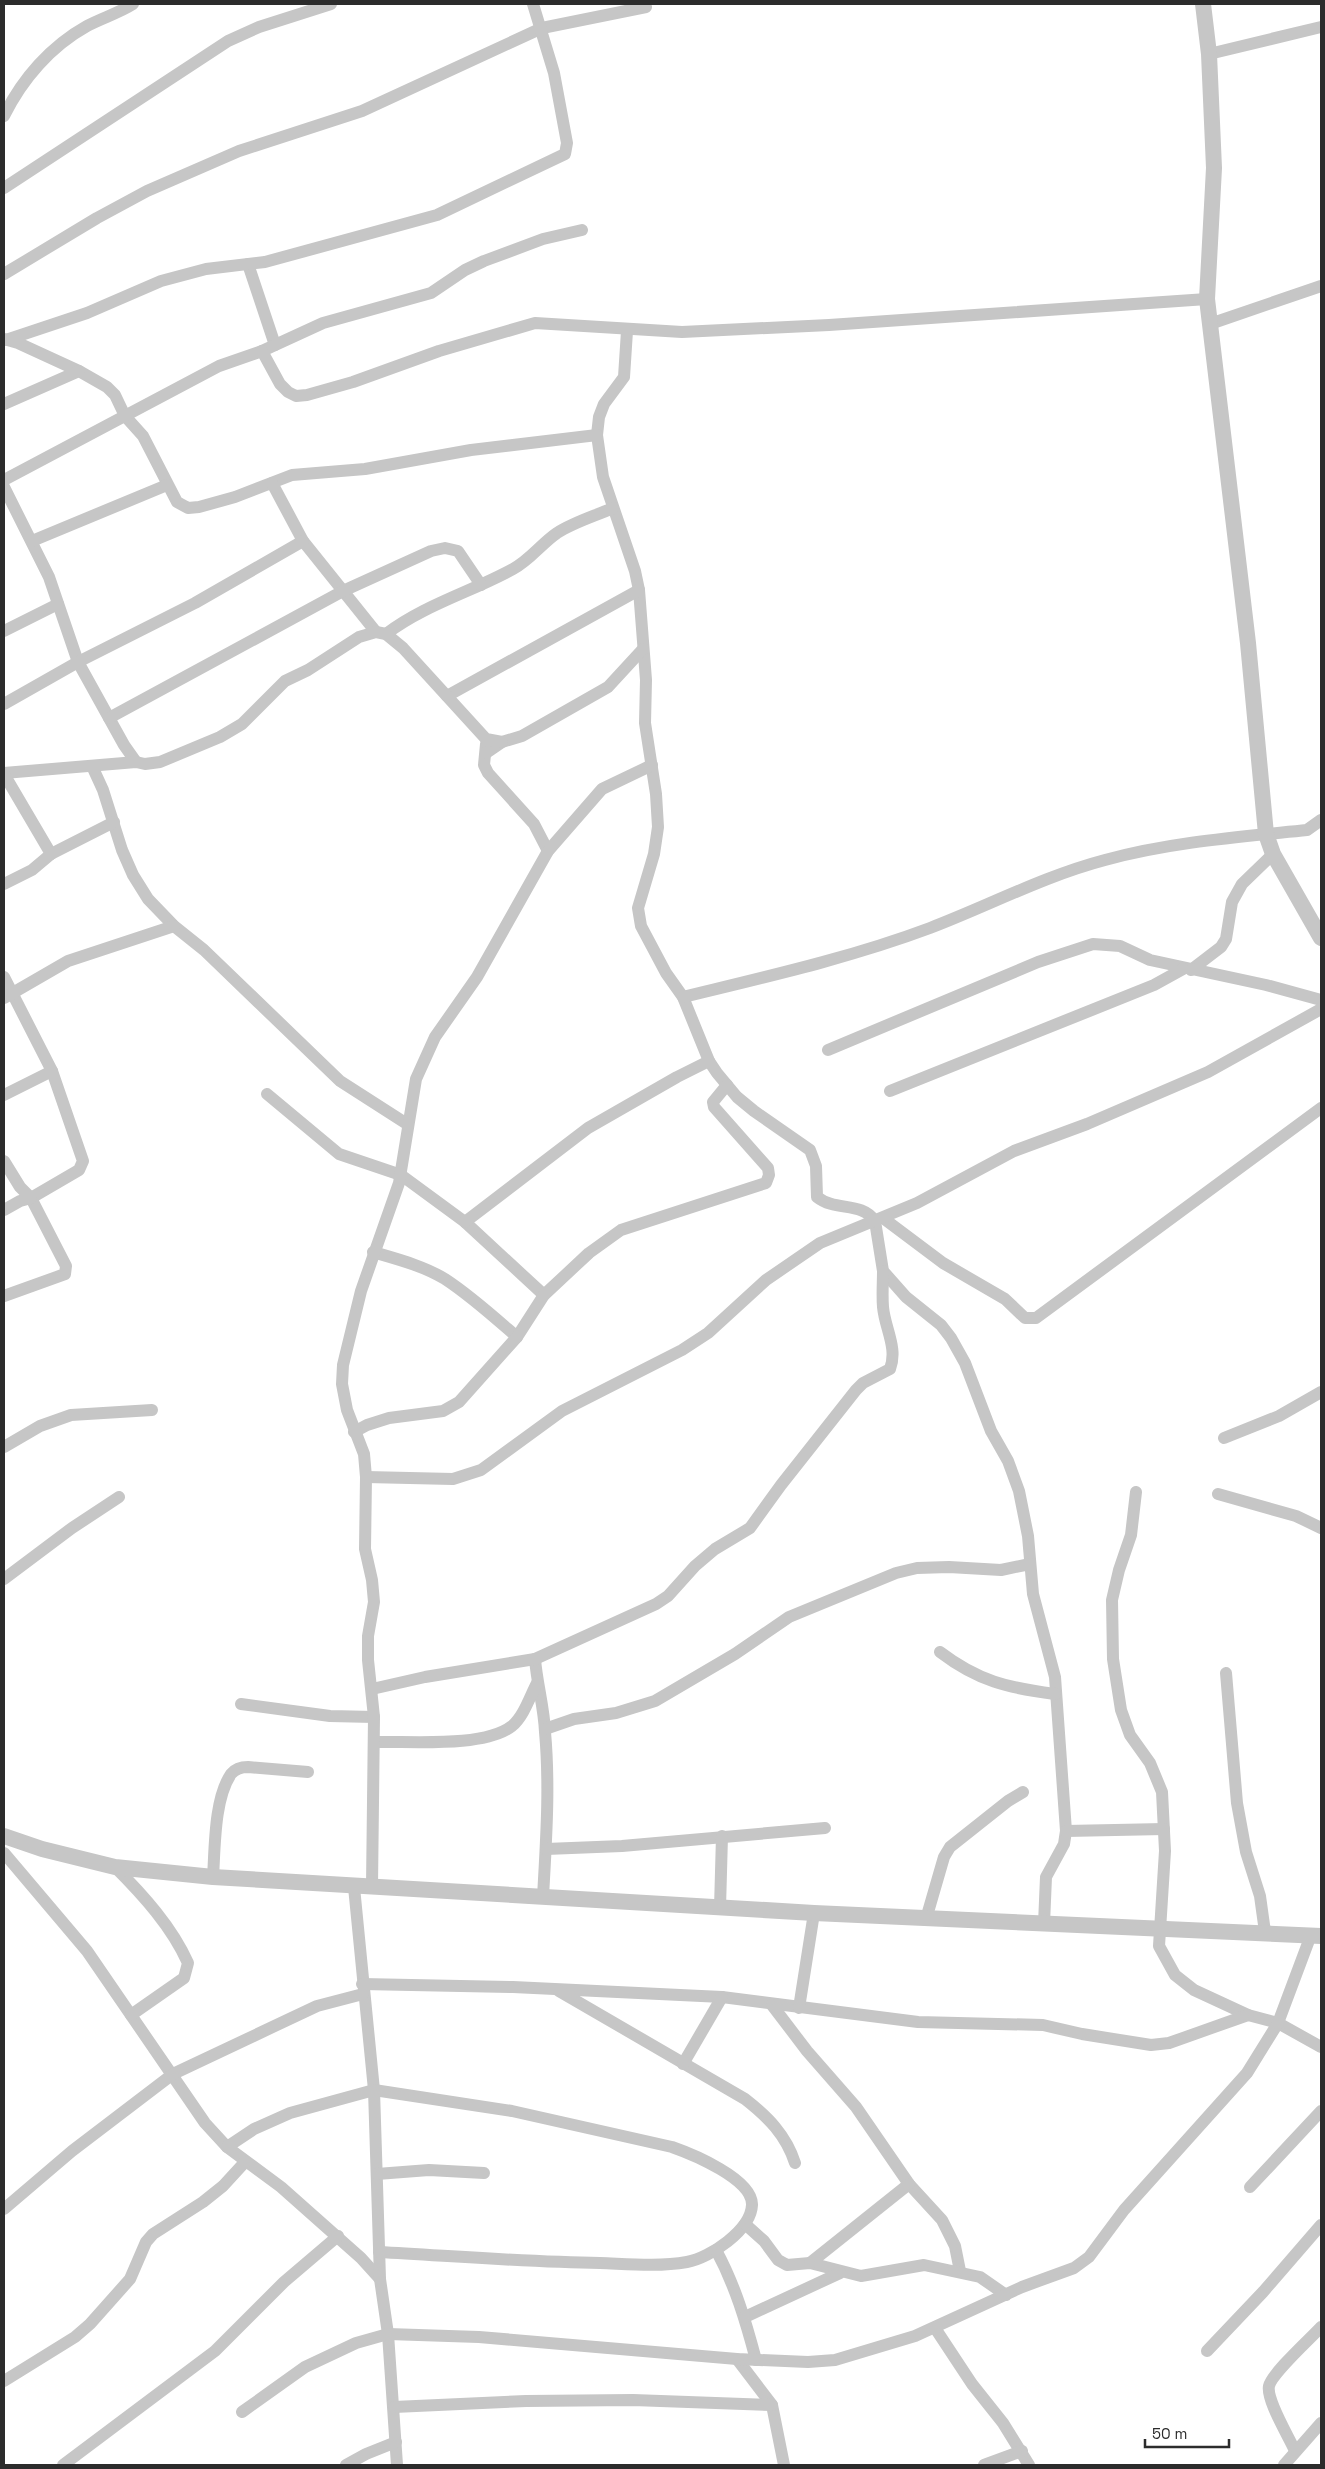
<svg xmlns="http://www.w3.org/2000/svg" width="1325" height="2469" viewBox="0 0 1325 2469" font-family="'Space Grotesk',sans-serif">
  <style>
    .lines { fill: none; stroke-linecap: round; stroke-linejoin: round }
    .minor { stroke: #c6c6c6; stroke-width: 12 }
    .tertiary { stroke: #c6c6c6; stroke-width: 16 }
  </style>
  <rect width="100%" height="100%" fill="#fff"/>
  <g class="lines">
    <g class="minor">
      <polyline points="1209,54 1321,27"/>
      <path d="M4,116c18,-37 47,-70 83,-90 15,-8 32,-13 46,-22"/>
      <polyline points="4,188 228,41 259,27 331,4"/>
      <polyline points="248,264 275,345"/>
      <polyline points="4,274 97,218 147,191 239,151 362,111 542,28 646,7"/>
      <polyline points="1210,324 1321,286"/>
      <path d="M627,331l-3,46 -20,27 -5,13 -2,18 6,42 32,94 4,19 7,90 -1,43 11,71 2,33 -4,27 -16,54 3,18 25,47 17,24 26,64 8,12 20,24 17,14 56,39 6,16 1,31c19,15 44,4 58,24l8,50 23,26 35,28 10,13 14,25 26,68 17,30 11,30 9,45 5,58 22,83 11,154 -2,13 -18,33 -2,47"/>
      <polyline points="4,339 18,343 79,371 107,387 115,395 125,416 143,436 177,502 188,508 199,507 235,497 292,475 365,469 471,450 597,435"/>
      <polyline points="6,340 87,313 161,281 206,269 265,262 437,215 565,154 567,143 554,73 533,4"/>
      <polyline points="262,351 323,323 431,293 465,270 484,261 543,239 582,230"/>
      <polyline points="4,404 79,371"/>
      <polyline points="4,480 219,366 262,351 280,384 288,392 296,396 307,395 353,382 439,351 535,323 682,332 829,325 1207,299"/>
      <polyline points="272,483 303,541 376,632"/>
      <polyline points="4,487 49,577 78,662 124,745 136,762"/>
      <polyline points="32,541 167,485"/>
      <polyline points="4,631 58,604"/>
      <path d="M386,634c38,-29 85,-42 127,-65 17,-9 28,-25 44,-36 17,-11 38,-17 56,-25"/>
      <polyline points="447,696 639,590"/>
      <polyline points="4,704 78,662 195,603 303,541"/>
      <polyline points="109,718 343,591 431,551 445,548 458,551 481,585"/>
      <polyline points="486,744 484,765 488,773 534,824 548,851"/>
      <polyline points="486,753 502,742 522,736 608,687 643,649"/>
      <polyline points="92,766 103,790 122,850 133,875 148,899 174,926 204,950 340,1081 407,1124"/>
      <polyline points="4,773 136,762 145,764 160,762 220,737 242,724 285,681 308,670 359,637 376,632 386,634 403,648 486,739 502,742"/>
      <polyline points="4,774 51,854"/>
      <polyline points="4,884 32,870 51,854 114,822"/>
      <polyline points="1191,970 1221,947 1226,939 1232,902 1242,884 1273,854"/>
      <polyline points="4,977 52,1071 83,1161 79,1170 31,1198 66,1266 65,1274 4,1296"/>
      <path d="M683,997c82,-20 167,-39 247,-69 58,-22 114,-52 175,-68 66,-18 134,-23 202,-30l14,-10"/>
      <polyline points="4,998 68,961 174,926"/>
      <polyline points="828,1050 1038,962 1093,944 1120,946 1150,960 1266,985 1321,1000"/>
      <polyline points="890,1091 1154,985 1183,969"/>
      <polyline points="267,1094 339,1154 401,1175 465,1222 544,1295"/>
      <polyline points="4,1095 52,1071"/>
      <polyline points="4,1161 20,1187 31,1198 20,1201 4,1210"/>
      <polyline points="883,1218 943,1263 1005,1299 1025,1318 1036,1318 1321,1108"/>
      <polyline points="465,1222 588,1128 677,1077 709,1061"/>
      <path d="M373,1252c24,7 51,14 72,27 26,17 49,38 72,58"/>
      <polyline points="354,1432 367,1425 389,1418 443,1411 459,1402 517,1337 544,1295 589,1253 621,1230 766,1183 769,1175 768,1168 714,1107 713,1102 727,1085"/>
      <polyline points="1224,1438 1279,1416 1321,1392"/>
      <polyline points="4,1447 40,1426 71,1415 152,1410"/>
      <polyline points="366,1477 453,1479 481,1470 562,1411 682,1350 708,1333 766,1280 820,1243 917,1203 1014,1151 1087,1124 1208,1072 1321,1009"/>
      <polyline points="1136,1492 1131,1535 1119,1570 1112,1600 1113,1659 1121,1710 1130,1735 1150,1763 1162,1792 1165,1851 1159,1946 1175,1975 1194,1990 1248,2015 1278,2023 1321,2047"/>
      <polyline points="1218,1494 1296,1516 1321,1528"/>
      <polyline points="4,1579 72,1528 119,1497"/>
      <path d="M940,1652c38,29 68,36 115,42"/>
      <path d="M535,1659c2,25 9,48 10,73 5,55 1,110 -2,165"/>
      <polyline points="1226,1673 1237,1803 1246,1852 1260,1896 1265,1932"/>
      <path d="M372,1689l53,-12 110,-18 121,-55 12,-8 27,-30 20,-17 35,-21 31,-43 75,-95 7,-7 27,-14c8,-21 -5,-40 -7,-62 -1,-12 0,-24 0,-36"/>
      <polyline points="241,1704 330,1716 374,1717"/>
      <polyline points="545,1729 574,1719 616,1713 655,1701 735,1654 789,1617 896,1573 917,1568 949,1567 1001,1570 1030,1564"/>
      <path d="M374,1742c36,-1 110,6 138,-16 12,-10 18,-30 25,-43"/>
      <polyline points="1066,1831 1164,1829"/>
      <polyline points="546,1849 622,1846 825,1828"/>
      <polyline points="4,1853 87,1951 205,2123 227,2147 281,2187 361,2258 380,2279"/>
      <path d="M115,1867c28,28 57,60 73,96l-4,15 -53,37"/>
      <path d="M213,1877c2,-29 1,-78 18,-103 5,-6 11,-7 17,-7l60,5"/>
      <polyline points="372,1886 374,1717 368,1660 368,1636 374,1602 372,1580 365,1549 366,1477 364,1454 347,1410 342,1384 343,1365 361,1291 399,1183 416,1079 435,1037 477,977 548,851 602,789 652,765"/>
      <polyline points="354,1887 374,2090 380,2279 388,2334 397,2465"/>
      <polyline points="720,1908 722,1836"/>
      <polyline points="926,1919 944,1857 950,1847 1008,1801 1023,1792"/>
      <polyline points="362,1984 513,1987 722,1997 918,2022 1043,2025 1082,2034 1151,2045 1169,2043 1248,2015"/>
      <path d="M559,1991l186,108c23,18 41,36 50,64"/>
      <polyline points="772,2005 807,2051 856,2107 909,2184 942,2220 955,2246 960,2271"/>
      <polyline points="799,2008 814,1913"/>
      <polyline points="683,2064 722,1997"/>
      <path d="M227,2147l27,-18 36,-16 84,-23 138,21 160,36c20,7 81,32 80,58 -1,25 -42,53 -65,57 -29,5 -59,2 -87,1 -74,-1 -147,-7 -221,-11"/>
      <polyline points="377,2174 429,2170 484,2173"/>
      <polyline points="1250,2187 1321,2111"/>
      <polyline points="4,2209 72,2151 173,2074 317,2006 363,1994"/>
      <polyline points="745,2224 764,2241 778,2260 787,2265 810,2263 861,2276 924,2265 980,2277 1006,2295"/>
      <path d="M716,2250c19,35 30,72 40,110"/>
      <polyline points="810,2263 909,2184"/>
      <polyline points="745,2317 840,2273"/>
      <polyline points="935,2328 972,2384 1003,2423 1029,2465"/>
      <polyline points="1207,2351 1263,2292 1321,2225"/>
      <polyline points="737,2359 772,2405 784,2465"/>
      <polyline points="4,2381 75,2337 90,2324 130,2279 146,2242 153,2234 203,2202 223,2186 245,2162"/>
      <polyline points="394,2407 526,2401 633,2400 772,2405"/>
      <polyline points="242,2412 305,2367 356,2343 388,2334 479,2337 737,2359 808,2362 835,2360 915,2336 1022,2287 1074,2268 1089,2257 1124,2210 1247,2073 1278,2023 1311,1935"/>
      <path d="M1295,2451c-6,-14 -29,-51 -26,-65 3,-13 42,-48 52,-59"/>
      <polyline points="63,2465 215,2351 284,2282 338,2236"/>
      <polyline points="346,2465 366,2454 396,2442"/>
      <polyline points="984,2465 1022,2451"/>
      <polyline points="1284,2465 1321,2423"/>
    </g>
    <g class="tertiary">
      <polyline points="1203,4 1209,54 1214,168 1207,299 1248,643 1266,834 1273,854 1321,938"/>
      <polyline points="4,1836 42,1849 115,1867 213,1877 814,1913 1321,1936"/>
    </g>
  </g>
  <rect width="1325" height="2469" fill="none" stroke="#2c2c2c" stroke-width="10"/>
  <path d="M1145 2439v8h84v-8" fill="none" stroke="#2c2c2c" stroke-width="2.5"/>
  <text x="1152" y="2439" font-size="15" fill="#2c2c2c" stroke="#ffffff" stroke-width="4" paint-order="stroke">50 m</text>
</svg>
